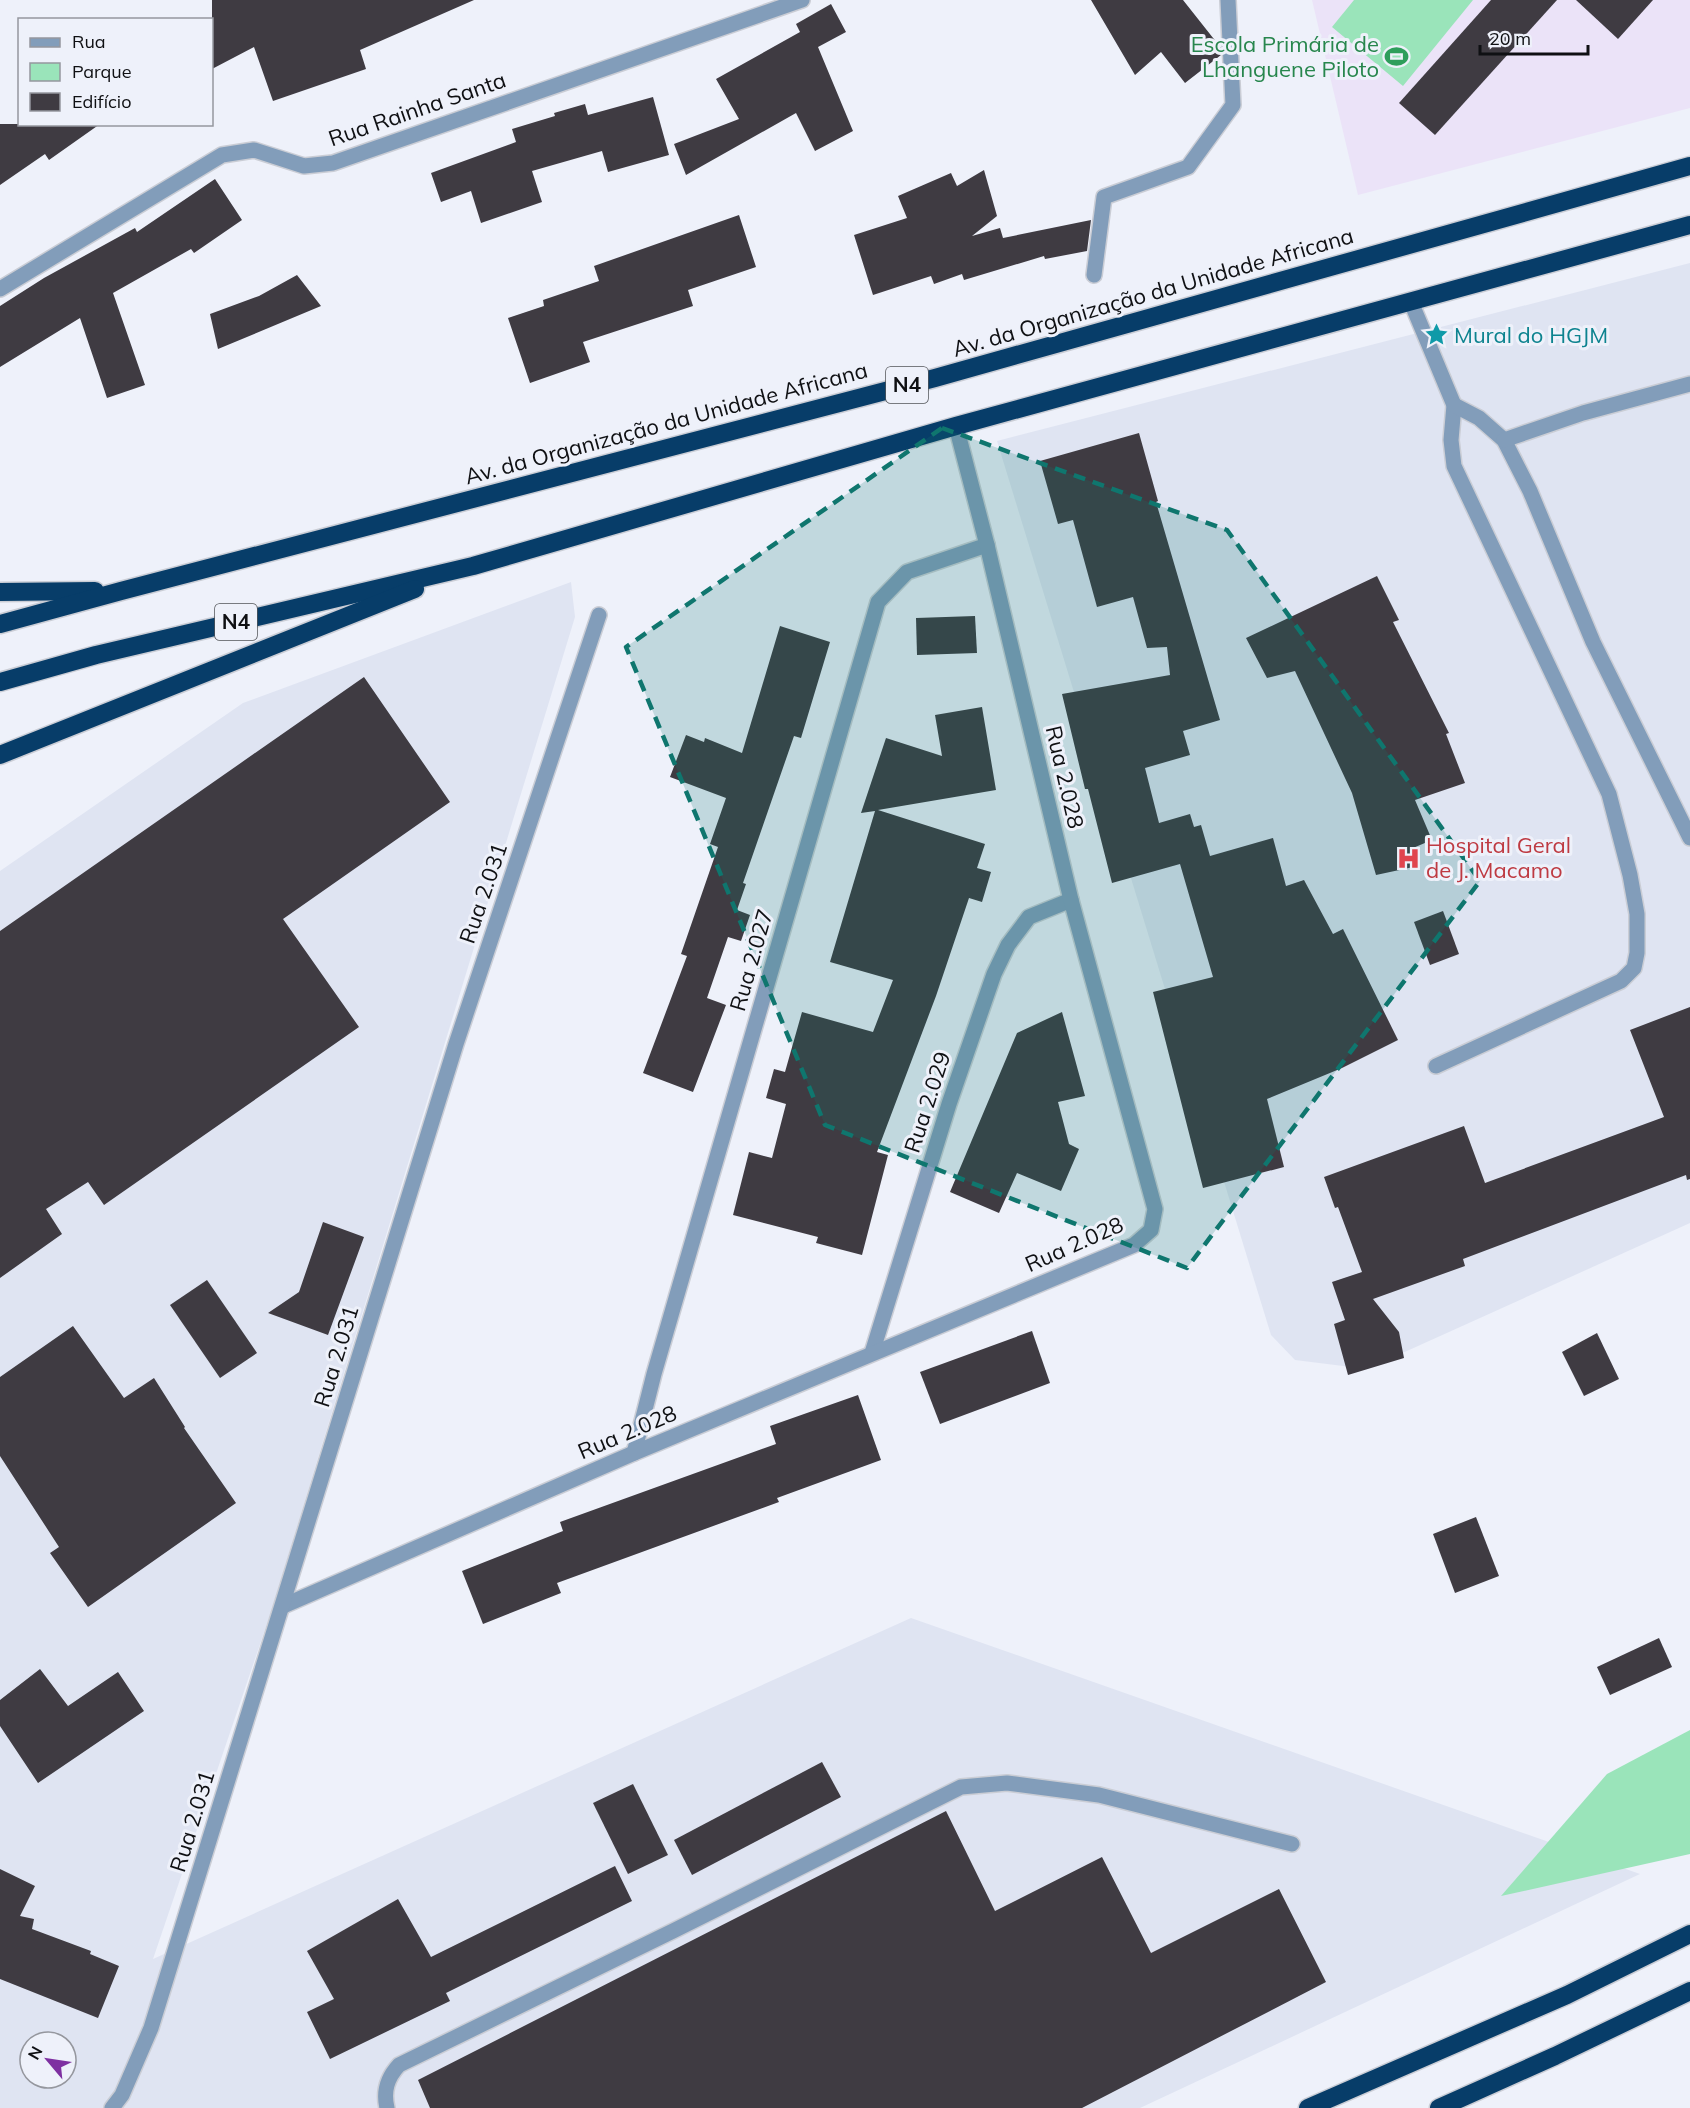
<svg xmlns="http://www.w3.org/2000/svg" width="1690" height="2108" viewBox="0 0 1690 2108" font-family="Mulish,sans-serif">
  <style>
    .commercial { fill: #ebe3f8 }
    .built { fill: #dfe4f2; fill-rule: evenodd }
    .green { fill: #9ae4ba }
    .building { fill: #3f3b42 }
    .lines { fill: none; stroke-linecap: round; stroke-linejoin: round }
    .lane-casing { stroke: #cacdd5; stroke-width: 18 }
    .street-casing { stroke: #cacdd5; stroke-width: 18 }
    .highway-casing { stroke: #cacdd5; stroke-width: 21 }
    .lane { stroke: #829dba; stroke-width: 15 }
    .street { stroke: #829dba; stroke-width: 15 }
    .highway { stroke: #073d69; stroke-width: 18 }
    .marked { fill: #0f766e; fill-opacity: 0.2; stroke: #0f766e; stroke-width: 4.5; stroke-dasharray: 12 8; stroke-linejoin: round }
    .labels { text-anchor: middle; stroke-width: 6; stroke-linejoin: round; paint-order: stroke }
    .shield { fill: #eef1fa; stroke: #525458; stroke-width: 1.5 }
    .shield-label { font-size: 21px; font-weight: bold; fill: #0f1013 }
    .leisure-label { font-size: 22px; fill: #27864d; stroke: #eef1fa; text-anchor: end }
    .street-label { font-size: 22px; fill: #0f1013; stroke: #eef1fa }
    .culture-label { font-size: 22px; fill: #0d838f; stroke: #eef1fa; text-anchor: start }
    .health-label { font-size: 22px; fill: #be3a42; stroke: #eef1fa; text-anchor: start }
  </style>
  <rect width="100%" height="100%" fill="#eef1fa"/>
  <polygon class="commercial" points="1312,0 1690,0 1690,108 1358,195"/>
  <g class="built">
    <polygon points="1690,263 1690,1223 1367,1369 1295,1360 1271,1335 997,441"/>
    <path d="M571,582l4,35 -304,995 -118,347 758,-341 729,256 -500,234h-1140v-1237l243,-168zM30,2042h36v36h-36z"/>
  </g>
  <g class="green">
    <polygon points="1354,0 1473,0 1403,86 1332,27"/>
    <polygon points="1690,1730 1690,1854 1501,1896 1607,1774"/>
  </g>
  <g class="building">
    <polygon points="212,0 474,0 360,50 366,69 273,101 254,47 212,69"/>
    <polygon points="1091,0 1183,0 1221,48 1221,55 1185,83 1161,52 1135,75"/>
    <polygon points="1491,0 1557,0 1435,135 1399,103"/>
    <polygon points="1576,0 1653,0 1618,39"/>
    <polygon points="831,4 846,32 818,47 853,131 815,151 796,113 686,175 674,144 739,119 716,79 800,32 796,24"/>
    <polygon points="653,97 669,155 608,172 602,151 532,171 542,202 481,223 471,191 441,202 431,173 516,142 512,129 555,116 554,113 585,104 588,115"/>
    <polygon points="0,124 100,124 49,160 45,154 0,185"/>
    <polygon points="984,170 997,216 972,236 1000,228 1003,238 1091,220 1087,251 1045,259 1044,256 964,280 962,274 934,284 931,276 873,295 854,235 907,218 898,196 951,173 957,186"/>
    <polygon points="215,179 242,220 194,253 191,249 113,293 145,385 107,398 80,318 0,367 0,306 44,278 135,228 137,232"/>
    <polygon points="739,215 756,267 688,290 693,306 583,342 590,362 530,383 508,318 544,306 543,300 599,281 594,266"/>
    <polygon points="297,275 321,306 218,349 210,314 259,296"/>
    <polygon points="1139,433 1158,501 1156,502 1220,720 1183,731 1190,755 1145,768 1159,823 1190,814 1194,827 1201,825 1210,856 1273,838 1286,886 1304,880 1333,934 1343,929 1398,1040 1342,1068 1267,1099 1284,1167 1203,1188 1153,992 1213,977 1180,864 1112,883 1088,789 1085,789 1062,694 1170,675 1167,647 1147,648 1133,597 1097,607 1073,520 1058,524 1040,461"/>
    <polygon points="1377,576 1399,620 1393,622 1449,733 1446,734 1465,783 1415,800 1432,840 1413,848 1418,866 1376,875 1352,793 1295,671 1267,678 1246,638"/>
    <polygon points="975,616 977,653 917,655 916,618"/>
    <polygon points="780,626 830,642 801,738 794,736 743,883 746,884 737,910 750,915 741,941 728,937 707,998 726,1005 693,1092 643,1073 687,956 681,954 718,847 710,844 726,798 670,777 686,735 704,742 705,738 742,753"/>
    <polygon points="364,677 450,802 283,919 359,1027 104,1205 88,1182 46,1209 62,1234 0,1278 0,931"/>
    <polygon points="982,707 996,790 878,810 985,844 977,868 991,872 982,902 969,898 936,996 877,1152 888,1155 862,1255 816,1243 818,1237 733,1215 749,1152 772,1158 786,1104 766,1098 774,1069 785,1072 802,1012 873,1032 893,980 830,962 875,811 861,813 886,738 942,756 935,715"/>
    <polygon points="1443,911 1459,954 1430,965 1414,922"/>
    <polygon points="1690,1007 1690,1179 1687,1180 1686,1175 1463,1259 1465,1266 1373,1299 1399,1332 1404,1358 1348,1375 1334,1324 1345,1320 1332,1282 1362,1272 1338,1207 1335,1208 1324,1177 1464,1126 1485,1183 1664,1117 1630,1030"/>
    <polygon points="1062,1012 1085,1096 1058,1102 1069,1144 1079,1149 1061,1191 1017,1173 999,1213 950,1192 1017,1033"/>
    <polygon points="323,1222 364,1237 328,1335 268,1313 299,1292"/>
    <polygon points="207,1280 257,1353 220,1378 170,1305"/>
    <polygon points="73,1326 124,1398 154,1378 185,1427 184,1428 236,1503 88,1607 50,1553 59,1547 0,1456 0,1377"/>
    <polygon points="1032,1331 1050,1383 940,1424 920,1372"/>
    <polygon points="1597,1333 1619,1379 1584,1396 1562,1352"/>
    <polygon points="858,1395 881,1460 777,1498 779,1502 557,1583 561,1593 483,1624 462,1571 563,1531 560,1522 776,1444 770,1426"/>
    <polygon points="1476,1517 1499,1576 1455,1593 1433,1534"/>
    <polygon points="1659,1638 1672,1667 1610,1695 1597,1667"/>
    <polygon points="40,1669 68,1706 118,1672 144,1711 38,1783 0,1726 0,1700"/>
    <polygon points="822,1762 841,1797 692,1875 674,1840"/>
    <polygon points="633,1784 668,1855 628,1874 593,1803"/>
    <polygon points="946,1811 995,1911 1102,1857 1151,1953 1279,1889 1326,1982 1082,2108 430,2108 418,2080"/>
    <polygon points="615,1866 632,1901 446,1993 450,2001 330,2059 307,2012 334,1999 307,1951 398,1899 431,1957"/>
    <polygon points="0,1869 35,1886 20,1916 34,1919 32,1929 91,1951 90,1954 119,1966 98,2018 0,1979"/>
  </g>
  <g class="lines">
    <defs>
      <g id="lane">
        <polyline points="1411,302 1454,405 1451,440 1454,466 1609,794 1630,875 1637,914 1637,953 1634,968 1621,981 1436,1066"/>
        <polyline points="1454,405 1479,418 1504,440 1530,491 1593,642 1690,838"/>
        <polyline points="1504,440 1583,413 1690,384"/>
        <polyline points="872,1353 949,1104 994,974 1008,945 1029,917 1071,900"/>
        <polyline points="634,1453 654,1374 878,602 907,572 987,545"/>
        <polyline points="283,1606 634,1453 1134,1245 1151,1230 1155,1209 1071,900 987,545 956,426"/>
        <path d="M387,2108c-4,-17 0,-30 12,-43l274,-134 288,-144 46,-4 92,12 193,49"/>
      </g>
      <g id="street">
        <polyline points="1094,275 1104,197 1188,167 1233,105 1228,0"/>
        <polyline points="0,289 222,155 254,150 304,166 333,163 802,0"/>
        <polyline points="112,2108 122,2095 151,2028 456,1044 599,615"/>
      </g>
      <g id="highway">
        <polyline points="0,592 95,591"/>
        <polyline points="0,624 121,591 935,378 1690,166"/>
        <polyline points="0,682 96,655 473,566 956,426 1690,225"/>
        <polyline points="0,755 415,589"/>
        <polyline points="1308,2108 1567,1995 1690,1934"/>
        <polyline points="1439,2108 1555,2056 1690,1991"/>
      </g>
    </defs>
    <use href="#lane" class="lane-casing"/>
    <use href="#street" class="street-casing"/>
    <use href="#highway" class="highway-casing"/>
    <use href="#lane" class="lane"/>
    <use href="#street" class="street"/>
    <use href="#highway" class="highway"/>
  </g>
  <path class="marked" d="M942,428l285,102 253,351 -293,387 -362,-143 -199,-478z"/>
  <defs>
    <symbol id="stadium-bare" viewBox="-9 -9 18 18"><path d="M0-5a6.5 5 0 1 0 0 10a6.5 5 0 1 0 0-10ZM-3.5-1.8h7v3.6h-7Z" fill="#2e9e5b" stroke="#eef1fa" stroke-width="2.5" paint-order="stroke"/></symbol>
    <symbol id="sight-bare" viewBox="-9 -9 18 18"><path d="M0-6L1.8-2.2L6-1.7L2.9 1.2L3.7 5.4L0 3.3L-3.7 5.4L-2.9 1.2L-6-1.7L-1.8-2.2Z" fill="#0f9aa8" stroke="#eef1fa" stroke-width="2.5" paint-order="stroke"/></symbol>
    <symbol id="hospital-bare" viewBox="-9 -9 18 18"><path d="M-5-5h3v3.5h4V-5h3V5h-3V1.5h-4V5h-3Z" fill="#e0444e" stroke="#eef1fa" stroke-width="2.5" paint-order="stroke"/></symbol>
  </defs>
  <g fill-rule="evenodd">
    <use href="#stadium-bare" x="1380" y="40" width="33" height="33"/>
    <use href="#sight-bare" x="1420" y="318" width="33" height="33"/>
    <use href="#hospital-bare" x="1392" y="842" width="33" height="33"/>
  </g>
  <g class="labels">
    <g class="shield">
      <rect x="886" y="367" width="42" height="36" rx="4.5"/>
      <rect x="215" y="604" width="42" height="36" rx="4.5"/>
    </g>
    <g class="shield-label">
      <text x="907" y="392">N4</text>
      <text x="236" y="629">N4</text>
    </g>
    <g class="leisure-label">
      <text x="1379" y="52">Escola Primária de<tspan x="1379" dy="25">Lhanguene Piloto</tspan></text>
    </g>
    <g class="street-label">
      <text transform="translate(417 109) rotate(-19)" y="8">Rua Rainha Santa</text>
      <text transform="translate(1153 292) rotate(-16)" y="8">Av. da Organização da Unidade Africana</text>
      <text transform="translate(666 423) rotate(-15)" y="8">Av. da Organização da Unidade Africana</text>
      <text transform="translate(1065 777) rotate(77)" y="8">Rua 2.028</text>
      <text transform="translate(483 893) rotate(-71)" y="8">Rua 2.031</text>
      <text transform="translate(751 960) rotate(-74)" y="8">Rua 2.027</text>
      <text transform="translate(927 1102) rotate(-72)" y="8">Rua 2.029</text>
      <text transform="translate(1074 1244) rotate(-24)" y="8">Rua 2.028</text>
      <text transform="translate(336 1356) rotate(-73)" y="8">Rua 2.031</text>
      <text transform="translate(627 1432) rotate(-23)" y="8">Rua 2.028</text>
      <text transform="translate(192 1821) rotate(-73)" y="8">Rua 2.031</text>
    </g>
    <g class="culture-label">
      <text x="1454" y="343">Mural do HGJM</text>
    </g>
    <g class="health-label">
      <text x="1426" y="853">Hospital Geral<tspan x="1426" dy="25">de J. Macamo</tspan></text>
    </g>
  </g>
  <rect x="18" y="18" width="195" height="108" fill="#eef1fa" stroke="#95979e" stroke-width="1.5"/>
  <rect x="30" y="38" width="30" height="9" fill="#829dba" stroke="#95979e" stroke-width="1.5"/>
  <text x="72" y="48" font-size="18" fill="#0f1013">Rua</text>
  <rect x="30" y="63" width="30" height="18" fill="#9ae4ba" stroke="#95979e" stroke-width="1.5"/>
  <text x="72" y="78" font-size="18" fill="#0f1013">Parque</text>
  <rect x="30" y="93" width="30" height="18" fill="#3f3b42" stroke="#95979e" stroke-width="1.5"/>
  <text x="72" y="108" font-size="18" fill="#0f1013">Edifício</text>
  <g transform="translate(48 2060) rotate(299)"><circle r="28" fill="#eef1fa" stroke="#95979e" stroke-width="1.5"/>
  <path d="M0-4.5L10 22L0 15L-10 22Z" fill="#7e30a1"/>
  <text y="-9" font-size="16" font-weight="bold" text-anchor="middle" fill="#0f1013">N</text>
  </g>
  <path d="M1480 45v9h108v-9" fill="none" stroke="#0f1013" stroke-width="3"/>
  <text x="1489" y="45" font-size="18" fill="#0f1013" stroke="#eef1fa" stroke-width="4.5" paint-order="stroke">20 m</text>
</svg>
